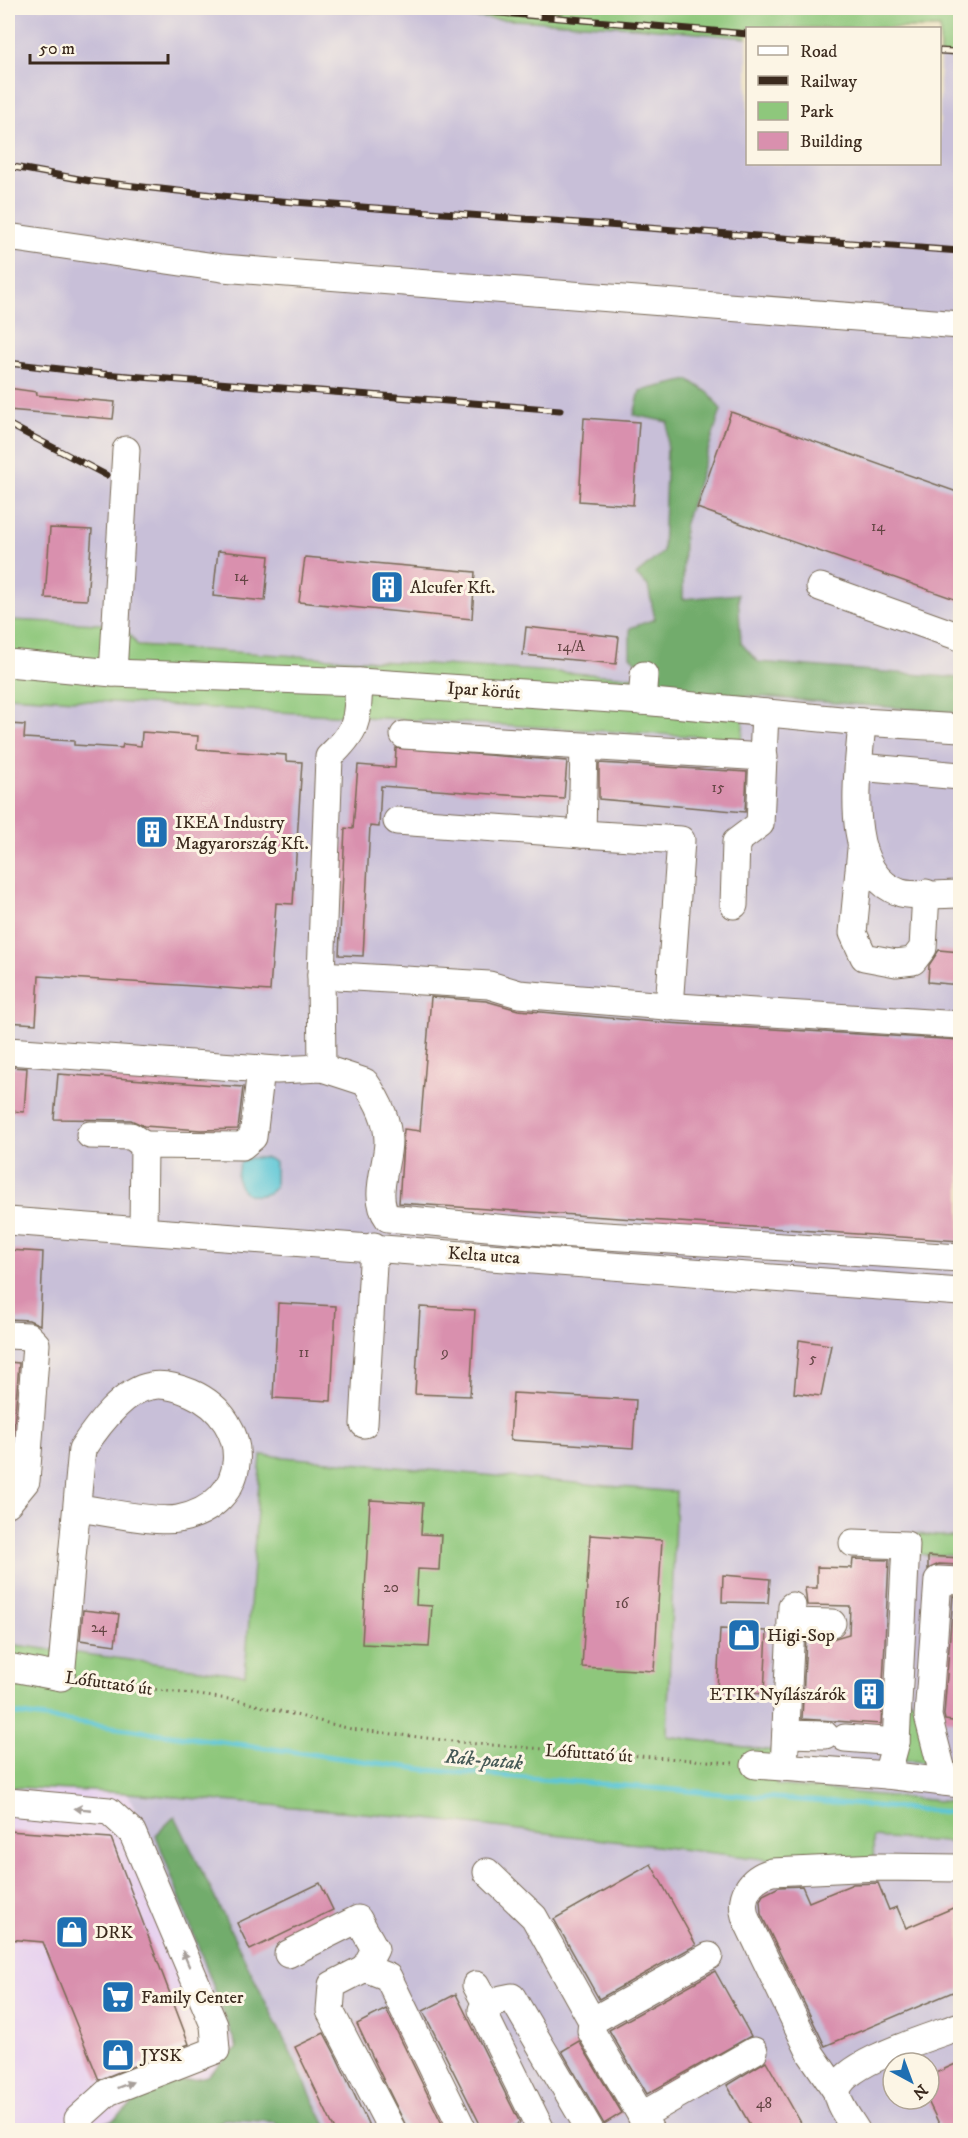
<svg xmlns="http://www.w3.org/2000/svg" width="968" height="2138" viewBox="0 0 968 2138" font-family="'IM FELL DW Pica',serif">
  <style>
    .built { fill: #e7d2ef }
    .industrial { fill: #c8bfd8; fill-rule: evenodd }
    .green { fill: #8ec77c; stroke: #64784d; stroke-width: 1.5 }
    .forest { fill: #72ac6c; stroke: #566b45; stroke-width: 1.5 }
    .water { fill: #5cc6d7; stroke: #4c787a; stroke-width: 1.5 }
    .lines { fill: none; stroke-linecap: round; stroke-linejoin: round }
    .stream { stroke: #5cc6d7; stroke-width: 5 }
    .building { fill: #d990ae }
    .minor-casing { stroke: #786955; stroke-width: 29 }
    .path { stroke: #786955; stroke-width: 3; stroke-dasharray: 1.5 4.5; stroke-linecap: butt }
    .minor { stroke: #fff; stroke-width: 27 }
    .rail-casing { stroke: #3b2a1e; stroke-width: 7 }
    .rail { stroke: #fcf5e5; stroke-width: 4.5; stroke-dasharray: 14; stroke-linecap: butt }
    .oneway { fill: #a79f9a }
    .labels { text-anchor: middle; stroke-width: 6; stroke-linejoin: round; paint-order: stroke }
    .number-label { font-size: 15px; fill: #624442 }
    .poi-label { font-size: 18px; fill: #3b2a1e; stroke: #fcf5e5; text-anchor: start }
    .street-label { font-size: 18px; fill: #3b2a1e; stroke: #fcf5e5 }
    .water-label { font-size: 20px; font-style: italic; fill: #455956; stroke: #fcf5e5 }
  </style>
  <rect width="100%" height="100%" fill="#fcf5e5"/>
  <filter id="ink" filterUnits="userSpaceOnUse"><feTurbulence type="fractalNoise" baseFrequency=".0167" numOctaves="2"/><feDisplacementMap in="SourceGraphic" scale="12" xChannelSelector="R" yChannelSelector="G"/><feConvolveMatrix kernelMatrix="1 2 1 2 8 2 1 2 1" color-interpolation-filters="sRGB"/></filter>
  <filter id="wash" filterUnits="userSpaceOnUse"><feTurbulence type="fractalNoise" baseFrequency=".008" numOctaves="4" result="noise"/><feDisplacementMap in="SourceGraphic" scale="24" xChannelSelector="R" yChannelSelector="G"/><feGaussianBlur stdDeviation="1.35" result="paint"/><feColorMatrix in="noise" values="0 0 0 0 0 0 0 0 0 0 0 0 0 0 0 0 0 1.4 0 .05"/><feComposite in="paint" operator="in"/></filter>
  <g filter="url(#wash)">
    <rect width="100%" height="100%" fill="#eadfbb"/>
    <polygon class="built" points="8,1787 128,1793 245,2070 95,2130 8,2130"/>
    <g class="industrial">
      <polygon points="8,8 307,8 636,27 747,38 748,164 940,164 940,57 960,59 960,1803 776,1785 773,1751 667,1736 676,1492 261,1456 245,1675 8,1644 8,696 742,739 747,685 138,645 122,625 8,620"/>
      <path d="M128,1793l282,24 464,54 -1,-34 87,6v287h-865l150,-60zM893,2063h36v36h-36z"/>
    </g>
    <g class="green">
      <polygon points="307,8 960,8 960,59 940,57 940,28 748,28 747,38 636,27"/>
      <polygon points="8,620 123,625 138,646 747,684 742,739 8,696"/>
      <polygon points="261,1455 676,1492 667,1736 773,1751 776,1785 960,1803 960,1843 873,1837 874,1872 410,1817 128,1793 8,1787 8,1644 245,1675"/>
      <polygon points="916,1534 960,1538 960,1556 915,1554"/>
      <polygon points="907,1698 925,1708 937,1764 904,1760"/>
    </g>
    <g class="forest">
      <polygon points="689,380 709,393 721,410 684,526 683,599 738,594 741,643 758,662 960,678 960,713 663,689 630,656 630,628 655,619 648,586 636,575 663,552 668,422 634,415 640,391"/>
      <polygon points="175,1816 328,2130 278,2130 276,2122 224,2119 207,2130 88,2130 114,2119 155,2087 207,2076 237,2048 156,1835"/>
    </g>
    <path class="water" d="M250,1158h17l8,4v24l-6,7c-23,8 -38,-6 -29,-30z"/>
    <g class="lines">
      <polyline class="stream" points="8,1713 429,1770 960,1813"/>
    </g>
    <g id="blocks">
      <g class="building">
        <polygon points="8,388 37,392 36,395 115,402 113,419 8,410"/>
        <polygon points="731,412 960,493 960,601 697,508"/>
        <polygon points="584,418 639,422 633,505 579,501"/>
        <polygon points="50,528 92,530 87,600 45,598"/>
        <polygon points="218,551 269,556 265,601 213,596"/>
        <polygon points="305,557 475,572 472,619 299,602"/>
        <polygon points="526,627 619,637 616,664 523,655"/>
        <polygon points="8,724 25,725 24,738 74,741 74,745 122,748 123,744 141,746 142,732 198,736 197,749 286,755 286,761 302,762 293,904 276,903 270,991 39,976 36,1024 8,1022"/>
        <polygon points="396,748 567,761 564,799 381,786 379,827 370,826 363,956 339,955 345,828 353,829 358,765 395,768"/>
        <polygon points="599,763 747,772 745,812 599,799"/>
        <polygon points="939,950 960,952 960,985 928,982 929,965"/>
        <polygon points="431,997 486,1001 518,1010 667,1023 960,1040 960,1241 399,1203 404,1129 420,1131"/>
        <polygon points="8,1067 27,1068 24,1112 8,1111"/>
        <polygon points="58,1074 243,1087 238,1129 201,1130 144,1126 131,1120 54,1119"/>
        <polygon points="8,1250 43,1252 40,1325 29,1320 8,1319"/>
        <polygon points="278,1303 336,1306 331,1401 273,1398"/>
        <polygon points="420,1307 475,1310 470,1396 415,1394"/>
        <polygon points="799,1340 831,1345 821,1396 794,1393"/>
        <polygon points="8,1362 19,1363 13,1439 8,1439"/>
        <polygon points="513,1393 636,1400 633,1448 510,1440"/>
        <polygon points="370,1500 423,1503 421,1534 441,1535 439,1570 418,1569 416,1605 432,1606 429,1647 362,1644"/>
        <polygon points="590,1535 662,1540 654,1671 582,1667"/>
        <polygon points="928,1556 960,1558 960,1565 939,1564 928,1569"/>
        <polygon points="853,1559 889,1560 881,1724 802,1719 806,1638 832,1639 849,1634 850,1606 807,1605 805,1588 817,1588 817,1567 852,1568"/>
        <polygon points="723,1575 770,1579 768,1603 722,1602"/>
        <polygon points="953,1596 960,1597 960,1722 945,1720 944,1715"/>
        <polygon points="83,1610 119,1614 115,1645 80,1640"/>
        <polygon points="720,1629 767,1631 764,1694 717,1691"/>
        <polygon points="8,1831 111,1838 189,2044 99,2080 43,1942 8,1939"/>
        <polygon points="651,1864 696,1945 599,1999 554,1919"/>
        <polygon points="320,1883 333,1910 250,1950 237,1923"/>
        <polygon points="878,1883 889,1910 897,1907 906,1928 960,1905 960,1989 825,2046 761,1914 760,1900 763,1895 779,1887 802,1886 809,1902 853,1884"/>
        <polygon points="715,1971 751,2036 647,2094 609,2030"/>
        <polygon points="456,1994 520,2123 504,2130 483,2130 423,2011"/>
        <polygon points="386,2009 445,2130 408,2130 384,2081 357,2024"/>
        <polygon points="324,2033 335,2054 371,2130 335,2130 295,2047"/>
        <polygon points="579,2041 622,2113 604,2124 562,2051"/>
        <polygon points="766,2061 805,2130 753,2130 727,2085"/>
        <polygon points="960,2062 960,2130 942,2130 929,2103 929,2076"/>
      </g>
    </g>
  </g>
  <g filter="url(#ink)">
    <use href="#blocks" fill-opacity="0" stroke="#786955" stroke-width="1.5"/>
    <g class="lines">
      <defs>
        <g id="minor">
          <polyline points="8,237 222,268 960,325"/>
          <polyline points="820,587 960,637"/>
          <polyline points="8,663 113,673 359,682 642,701 862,722 960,728"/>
          <polyline points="113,673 126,450"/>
          <polyline points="642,701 644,675"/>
          <path d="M862,722c-3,48 -22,151 39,171 14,4 44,1 59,1"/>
          <polyline points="404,735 764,757"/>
          <polyline points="859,767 960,776"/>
          <polyline points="397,821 582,834 584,747"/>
          <polyline points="582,834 681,840 669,1007"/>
          <polyline points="861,849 853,933 864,957 896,963 913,961 923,948 926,893"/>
          <polyline points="734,905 736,842 760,824 765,713"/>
          <path d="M321,975l8,-218c30,-28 28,-36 30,-75"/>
          <path d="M8,1051l269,19 45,-2 43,14c12,17 23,37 23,59 0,24 -16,56 0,77l154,14 418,26"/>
          <polyline points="322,1068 321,975 489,985 519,994 678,1007 960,1025"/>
          <polyline points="90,1135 131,1136 144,1145"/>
          <polyline points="8,1221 960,1292"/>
          <polyline points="143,1230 144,1145 242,1146 253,1137 261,1069"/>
          <polyline points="8,1335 28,1336 36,1344 26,1481 8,1503"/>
          <polyline points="364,1424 374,1246"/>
          <polyline points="853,1543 906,1545 896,1742 887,1775"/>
          <polyline points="791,1622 832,1623"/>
          <path d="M8,1667l53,10 21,-228c14,-21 41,-59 69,-63 13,-3 28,2 40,7 64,28 61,112 -13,126 -23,4 -75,-8 -100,-11"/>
          <polyline points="786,1734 825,1735"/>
          <polyline points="845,1738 896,1742"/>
          <polyline points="755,1765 887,1775 960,1784"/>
          <polyline points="784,1767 792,1606"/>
          <polyline points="945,1782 928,1716 938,1580 960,1581"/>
          <polyline points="8,1802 109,1811 132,1832 214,2025 216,2050 108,2092 78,2119"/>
          <polyline points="487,1872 534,1917 592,2021 591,2031 650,2130"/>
          <polyline points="288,1954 358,1919 375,1949 365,1968"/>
          <polyline points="476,1985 488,2007"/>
          <polyline points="592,2021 709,1956"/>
          <path d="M837,2092l-26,-38 -65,-135c-8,-23 4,-41 26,-47l106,-5 82,1"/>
          <polyline points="641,2116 754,2051"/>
          <polyline points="392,2130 330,2011 332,1985 365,1968 388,1977 463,2130"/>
          <polyline points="541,2130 482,2010 502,1999 512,1997 590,2130"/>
          <path d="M856,2130c-6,-10 -18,-25 -19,-37 -1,-29 100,-58 123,-67"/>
        </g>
      </defs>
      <use href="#minor" class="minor-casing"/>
      <polyline class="path" points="84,1680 236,1700 351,1729 477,1744 734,1763"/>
      <use href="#minor" class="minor"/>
      <defs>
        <g id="rail">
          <polyline points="442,8 748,34"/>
          <polyline points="940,51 960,52"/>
          <polyline points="8,166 90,181 240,198 960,251"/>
          <polyline points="8,363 103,374 560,410"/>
          <polyline points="8,424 106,475"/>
        </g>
      </defs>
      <use href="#rail" class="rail-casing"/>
      <use href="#rail" class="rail"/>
    </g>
    <defs><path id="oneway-solid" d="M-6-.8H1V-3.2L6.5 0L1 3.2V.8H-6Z" transform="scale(1.5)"/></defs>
    <g class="oneway">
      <use href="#oneway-solid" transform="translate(83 1809) rotate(-175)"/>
      <use href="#oneway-solid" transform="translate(186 1959) rotate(-113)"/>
      <use href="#oneway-solid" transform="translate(125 2085) rotate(-21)"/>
    </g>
  </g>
  <defs>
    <symbol id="building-square" viewBox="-11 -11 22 22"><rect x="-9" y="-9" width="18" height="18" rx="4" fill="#1f6fb2" stroke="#fcf5e5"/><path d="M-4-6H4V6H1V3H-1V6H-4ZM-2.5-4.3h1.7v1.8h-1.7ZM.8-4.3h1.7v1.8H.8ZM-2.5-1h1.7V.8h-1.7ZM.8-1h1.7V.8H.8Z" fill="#fff"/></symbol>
    <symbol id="shop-square" viewBox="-11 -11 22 22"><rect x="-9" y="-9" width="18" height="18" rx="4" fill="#1f6fb2" stroke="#fcf5e5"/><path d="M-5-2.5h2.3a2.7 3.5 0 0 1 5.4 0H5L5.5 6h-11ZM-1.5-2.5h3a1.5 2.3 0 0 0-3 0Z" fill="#fff"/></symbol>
    <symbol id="supermarket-square" viewBox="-11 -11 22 22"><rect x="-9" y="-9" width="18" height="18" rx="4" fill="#1f6fb2" stroke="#fcf5e5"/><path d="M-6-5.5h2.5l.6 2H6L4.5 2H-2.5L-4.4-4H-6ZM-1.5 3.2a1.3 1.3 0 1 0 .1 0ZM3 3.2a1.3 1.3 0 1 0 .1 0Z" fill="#fff"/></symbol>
  </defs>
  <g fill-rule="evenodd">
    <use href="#building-square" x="368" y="568" width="38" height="38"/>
    <use href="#building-square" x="133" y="813" width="38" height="38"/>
    <use href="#shop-square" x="725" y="1616" width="38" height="38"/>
    <use href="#building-square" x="850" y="1675" width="38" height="38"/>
    <use href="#shop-square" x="53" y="1913" width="38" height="38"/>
    <use href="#supermarket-square" x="99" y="1978" width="38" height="38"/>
    <use href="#shop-square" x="99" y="2036" width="38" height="38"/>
  </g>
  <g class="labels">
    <g class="number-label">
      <text x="878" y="531">14</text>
      <text x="241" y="581">14</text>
      <text x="571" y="651">14/A</text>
      <text x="718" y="792">15</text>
      <text x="304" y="1357">11</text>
      <text x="445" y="1357">9</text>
      <text x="813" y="1363">5</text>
      <text x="391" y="1592">20</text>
      <text x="622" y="1608">16</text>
      <text x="99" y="1632">24</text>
      <text x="764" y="2108">48</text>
    </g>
    <g class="poi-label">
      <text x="410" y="593">Alcufer Kft.</text>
      <text x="175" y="828">IKEA Industry<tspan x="175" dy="21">Magyarország Kft.</tspan></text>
      <text x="767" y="1641">Higi-Sop</text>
      <text x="846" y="1700" text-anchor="end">ETIK Nyílászárók</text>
      <text x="95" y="1938">DRK</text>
      <text x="141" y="2003">Family Center</text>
      <text x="141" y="2061">JYSK</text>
    </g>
    <g class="street-label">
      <text transform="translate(484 690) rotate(4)" y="6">Ipar körút</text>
      <text transform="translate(484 1255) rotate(4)" y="6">Kelta utca</text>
      <text transform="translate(109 1683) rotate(8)" y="6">Lófuttató út</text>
      <text transform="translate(589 1753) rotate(4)" y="6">Lófuttató út</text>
    </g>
    <g class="water-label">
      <text transform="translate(484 1759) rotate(5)" y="7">Rák-patak</text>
    </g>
  </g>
  <rect width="968" height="2138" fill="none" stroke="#fcf5e5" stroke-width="30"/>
  <rect x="746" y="27" width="195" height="138" fill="#fcf5e5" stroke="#afa495" stroke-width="1.5"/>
  <rect x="758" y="46" width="30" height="9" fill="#ffffff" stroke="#afa495" stroke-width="1.5"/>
  <text x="800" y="57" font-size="18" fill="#3b2a1e">Road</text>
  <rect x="758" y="76" width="30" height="9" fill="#3b2a1e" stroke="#afa495" stroke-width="1.5"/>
  <text x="800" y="87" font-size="18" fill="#3b2a1e">Railway</text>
  <rect x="758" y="102" width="30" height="18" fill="#8ec77c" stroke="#afa495" stroke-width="1.5"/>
  <text x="800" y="117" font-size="18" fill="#3b2a1e">Park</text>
  <rect x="758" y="132" width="30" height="18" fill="#d990ae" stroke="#afa495" stroke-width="1.5"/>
  <text x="800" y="147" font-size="18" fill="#3b2a1e">Building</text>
  <g transform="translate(911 2081) rotate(139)"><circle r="28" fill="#fcf5e5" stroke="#afa495" stroke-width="1.5"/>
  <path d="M0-4.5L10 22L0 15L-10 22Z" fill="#1f6fb2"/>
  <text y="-9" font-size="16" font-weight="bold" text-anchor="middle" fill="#3b2a1e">N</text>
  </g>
  <path d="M30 54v9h138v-9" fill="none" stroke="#3b2a1e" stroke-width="3"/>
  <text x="39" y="54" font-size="18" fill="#3b2a1e" stroke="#fcf5e5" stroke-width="4.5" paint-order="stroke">50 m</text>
</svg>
